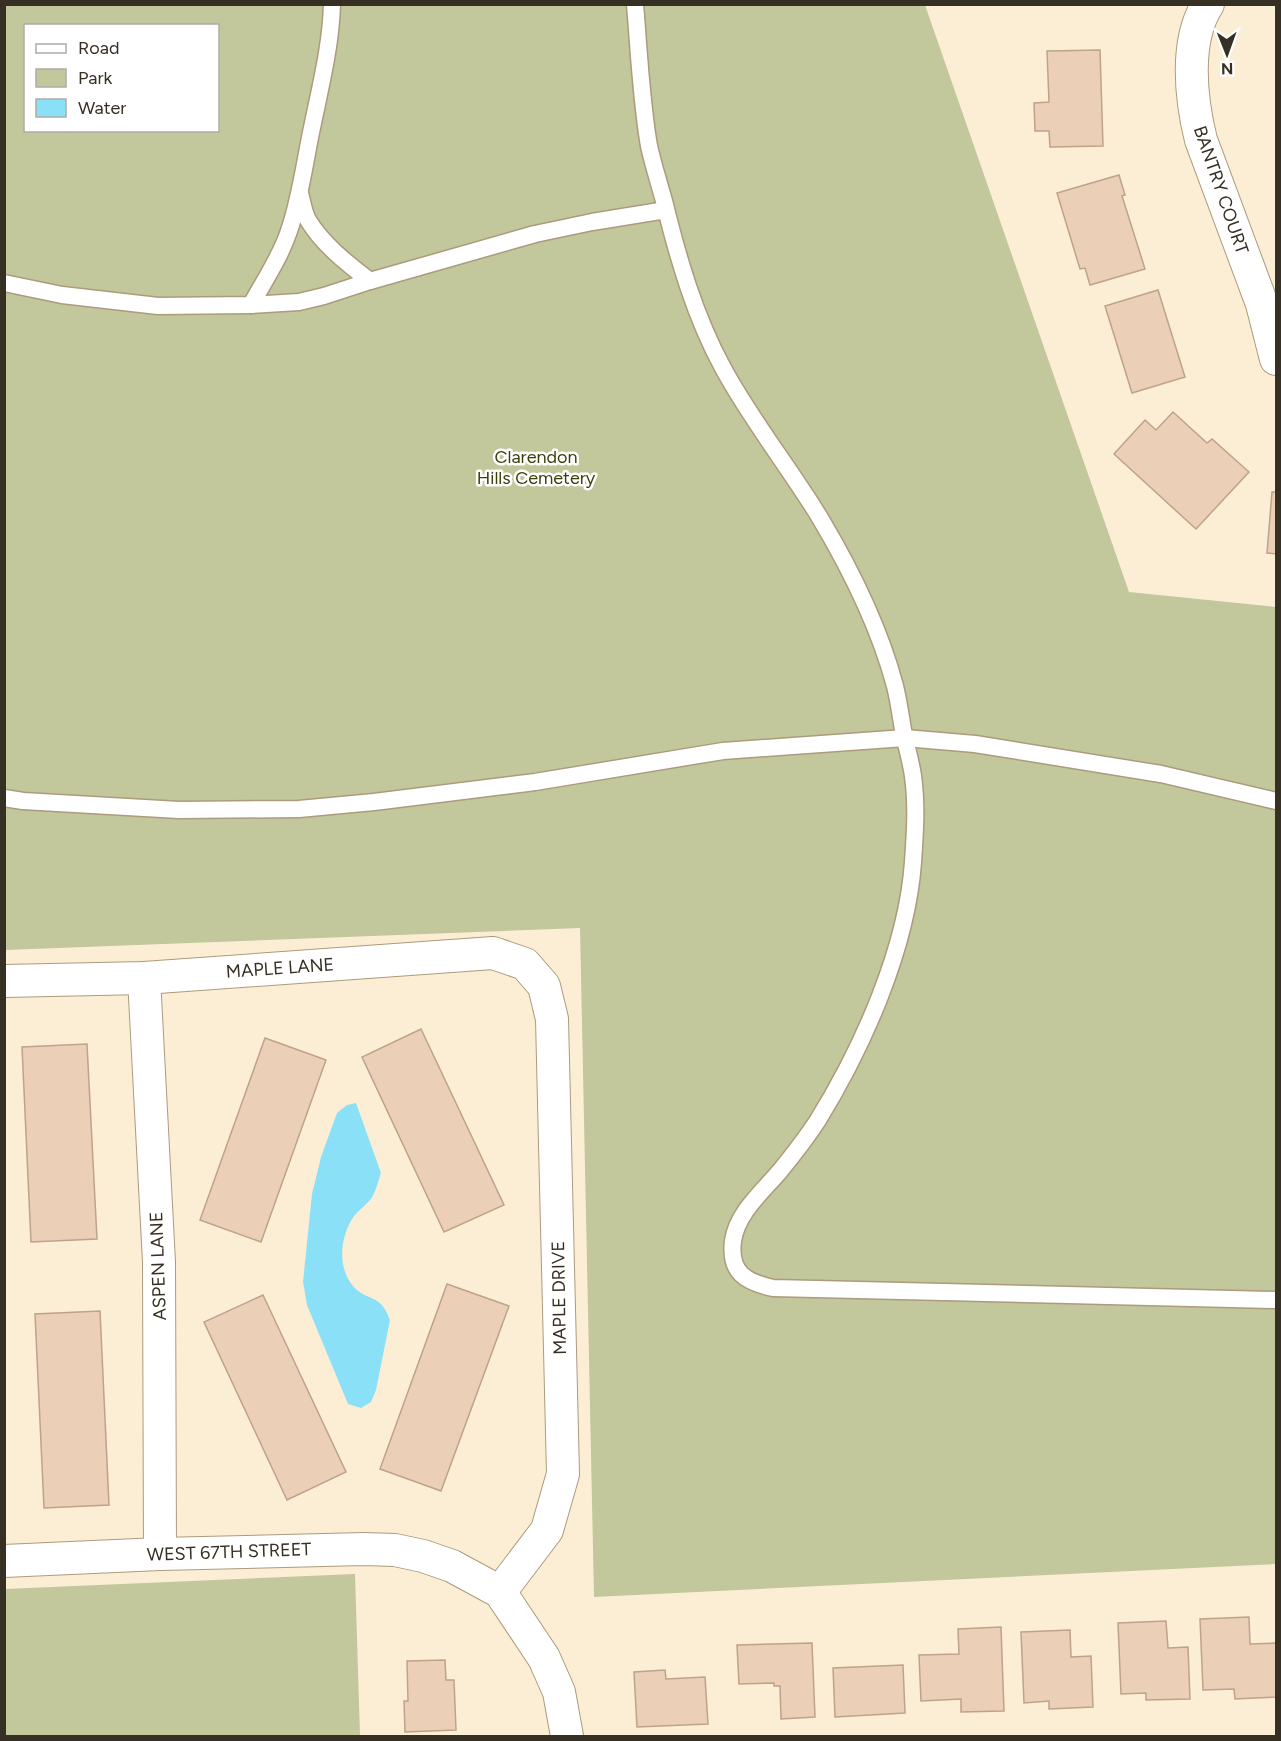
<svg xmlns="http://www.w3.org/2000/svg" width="1281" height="1741" viewBox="0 0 1281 1741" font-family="Figtree,sans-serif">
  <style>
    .green { fill: #c2c79c; fill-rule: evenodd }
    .water { fill: #8ae1f7 }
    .building { fill: #ebcfb6; stroke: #bda38a; stroke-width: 1.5 }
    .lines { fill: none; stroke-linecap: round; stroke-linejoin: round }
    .lane-casing { stroke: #ac9b7d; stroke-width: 19 }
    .street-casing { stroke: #ac9b7d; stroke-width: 34 }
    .lane { stroke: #fff; stroke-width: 16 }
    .street { stroke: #fff; stroke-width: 32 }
    .labels { text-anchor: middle; stroke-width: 5; stroke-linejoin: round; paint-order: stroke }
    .street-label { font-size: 18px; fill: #362f23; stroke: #fff }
    .park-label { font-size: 18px; fill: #3c3f0a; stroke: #fff }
  </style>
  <rect width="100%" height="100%" fill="#fceed4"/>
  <g class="green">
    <path d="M4,5h921l204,587 147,15v957l-682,33 -14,-669 -575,22zM26,26h192v104h-192z"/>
    <polygon points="355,1574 360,1736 5,1736 5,1589"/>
  </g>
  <path class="water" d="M356,1103l25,70c-3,9 -5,18 -10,26 -5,6 -12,11 -17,17 -14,20 -17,51 -1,70 15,17 27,6 37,34l-14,70 -5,12 -10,6 -13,-4 -41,-99 -4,-23 9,-88 9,-37 16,-44 10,-8z"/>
  <g class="building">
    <polygon points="1100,50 1103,146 1050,147 1049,131 1035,131 1034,103 1049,102 1047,51"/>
    <polygon points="1119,175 1125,195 1122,196 1145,269 1090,285 1085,268 1080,269 1057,193"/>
    <polygon points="1158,290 1185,377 1132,393 1105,306"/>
    <polygon points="1173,412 1207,443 1212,439 1249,472 1196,529 1114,454 1145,420 1156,430"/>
    <polygon points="1272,492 1276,492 1276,554 1267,553"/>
    <polygon points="421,1029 504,1205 444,1232 362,1057"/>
    <polygon points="265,1038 326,1060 261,1242 200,1220"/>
    <polygon points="87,1044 97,1239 31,1242 22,1047"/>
    <polygon points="447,1284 509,1306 441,1491 380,1469"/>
    <polygon points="263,1295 346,1472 287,1500 204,1322"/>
    <polygon points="100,1311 109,1505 44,1508 35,1314"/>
    <polygon points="1249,1617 1250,1644 1276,1643 1276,1697 1235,1699 1234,1689 1203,1690 1200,1619"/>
    <polygon points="1166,1621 1168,1648 1188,1647 1190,1699 1146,1700 1146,1693 1121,1694 1118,1623"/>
    <polygon points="1001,1627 1004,1711 961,1712 961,1699 921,1701 919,1655 959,1654 958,1629"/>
    <polygon points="1070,1630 1071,1657 1091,1656 1093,1707 1049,1709 1049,1701 1024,1703 1021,1632"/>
    <polygon points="812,1643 815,1717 781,1719 780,1686 774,1686 774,1683 739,1684 737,1645"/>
    <polygon points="445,1660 446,1680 454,1680 456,1730 405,1732 404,1701 408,1701 407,1661"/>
    <polygon points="903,1665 905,1713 835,1717 833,1668"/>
    <polygon points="665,1670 666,1679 705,1677 708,1724 637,1727 634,1672"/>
  </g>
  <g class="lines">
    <defs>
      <g id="lane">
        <path d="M635,4c4,47 6,96 14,142 4,18 10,37 15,55 14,57 31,116 59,167 28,52 66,99 97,150 31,52 59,108 75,168 4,16 6,33 9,49 3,14 7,27 9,41 4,29 2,57 0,86 -6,86 -50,185 -95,258 -11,17 -25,35 -38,51 -18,21 -43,42 -47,70 -4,32 13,41 40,47l503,12"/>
        <path d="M300,193c2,8 4,20 8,27 15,25 40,44 62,61"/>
        <polyline points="4,283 62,295 158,306 251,305 299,302 324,296 370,281 535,234 592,222 666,210"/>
        <path d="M251,305c13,-24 29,-47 38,-74 12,-35 16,-72 24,-108 8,-39 18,-79 19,-119"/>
        <polyline points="4,798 23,801 179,810 299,809 374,802 535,782 723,751 905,738 975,744 1161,774 1276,801"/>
      </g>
      <g id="street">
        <path d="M1208,4c-24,37 -17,96 -7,136l61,164 14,55"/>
        <polyline points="144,978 159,1262 160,1554"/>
        <polyline points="4,981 144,978 493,953 525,964 544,986 552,1019 563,1474 547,1530 500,1592"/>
        <polyline points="4,1561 160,1554 364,1549 395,1550 423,1556 452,1566 500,1592 544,1658 559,1692 567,1736"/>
      </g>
    </defs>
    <use href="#lane" class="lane-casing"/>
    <use href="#street" class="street-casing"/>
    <use href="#lane" class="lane"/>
    <use href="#street" class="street"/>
  </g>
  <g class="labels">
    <g class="street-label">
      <text transform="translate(1221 190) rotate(71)" y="6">BANTRY COURT</text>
      <text transform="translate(280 968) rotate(-4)" y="6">MAPLE LANE</text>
      <text transform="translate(158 1266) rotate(-92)" y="6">ASPEN LANE</text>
      <text transform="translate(559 1298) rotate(-91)" y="6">MAPLE DRIVE</text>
      <text transform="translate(229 1552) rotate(-2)" y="6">WEST 67TH STREET</text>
    </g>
    <g class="park-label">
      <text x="536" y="463">Clarendon<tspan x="536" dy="21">Hills Cemetery</tspan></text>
    </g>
  </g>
  <rect width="1281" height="1741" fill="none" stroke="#362f23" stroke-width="12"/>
  <rect x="24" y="24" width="195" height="108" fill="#ffffff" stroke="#afaca7" stroke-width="1.5"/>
  <rect x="36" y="44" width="30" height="9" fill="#ffffff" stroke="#afaca7" stroke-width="1.5"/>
  <text x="78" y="54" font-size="18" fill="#362f23">Road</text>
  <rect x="36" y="69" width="30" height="18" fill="#c2c79c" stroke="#afaca7" stroke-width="1.5"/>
  <text x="78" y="84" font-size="18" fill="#362f23">Park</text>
  <rect x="36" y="99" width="30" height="18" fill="#8ae1f7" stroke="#afaca7" stroke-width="1.5"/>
  <text x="78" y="114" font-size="18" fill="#362f23">Water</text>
  <g transform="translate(1227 54) rotate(179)" stroke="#ffffff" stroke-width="4.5" paint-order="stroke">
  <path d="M0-4.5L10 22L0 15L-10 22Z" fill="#362f23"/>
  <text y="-9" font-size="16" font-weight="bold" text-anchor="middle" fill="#362f23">N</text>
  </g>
</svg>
